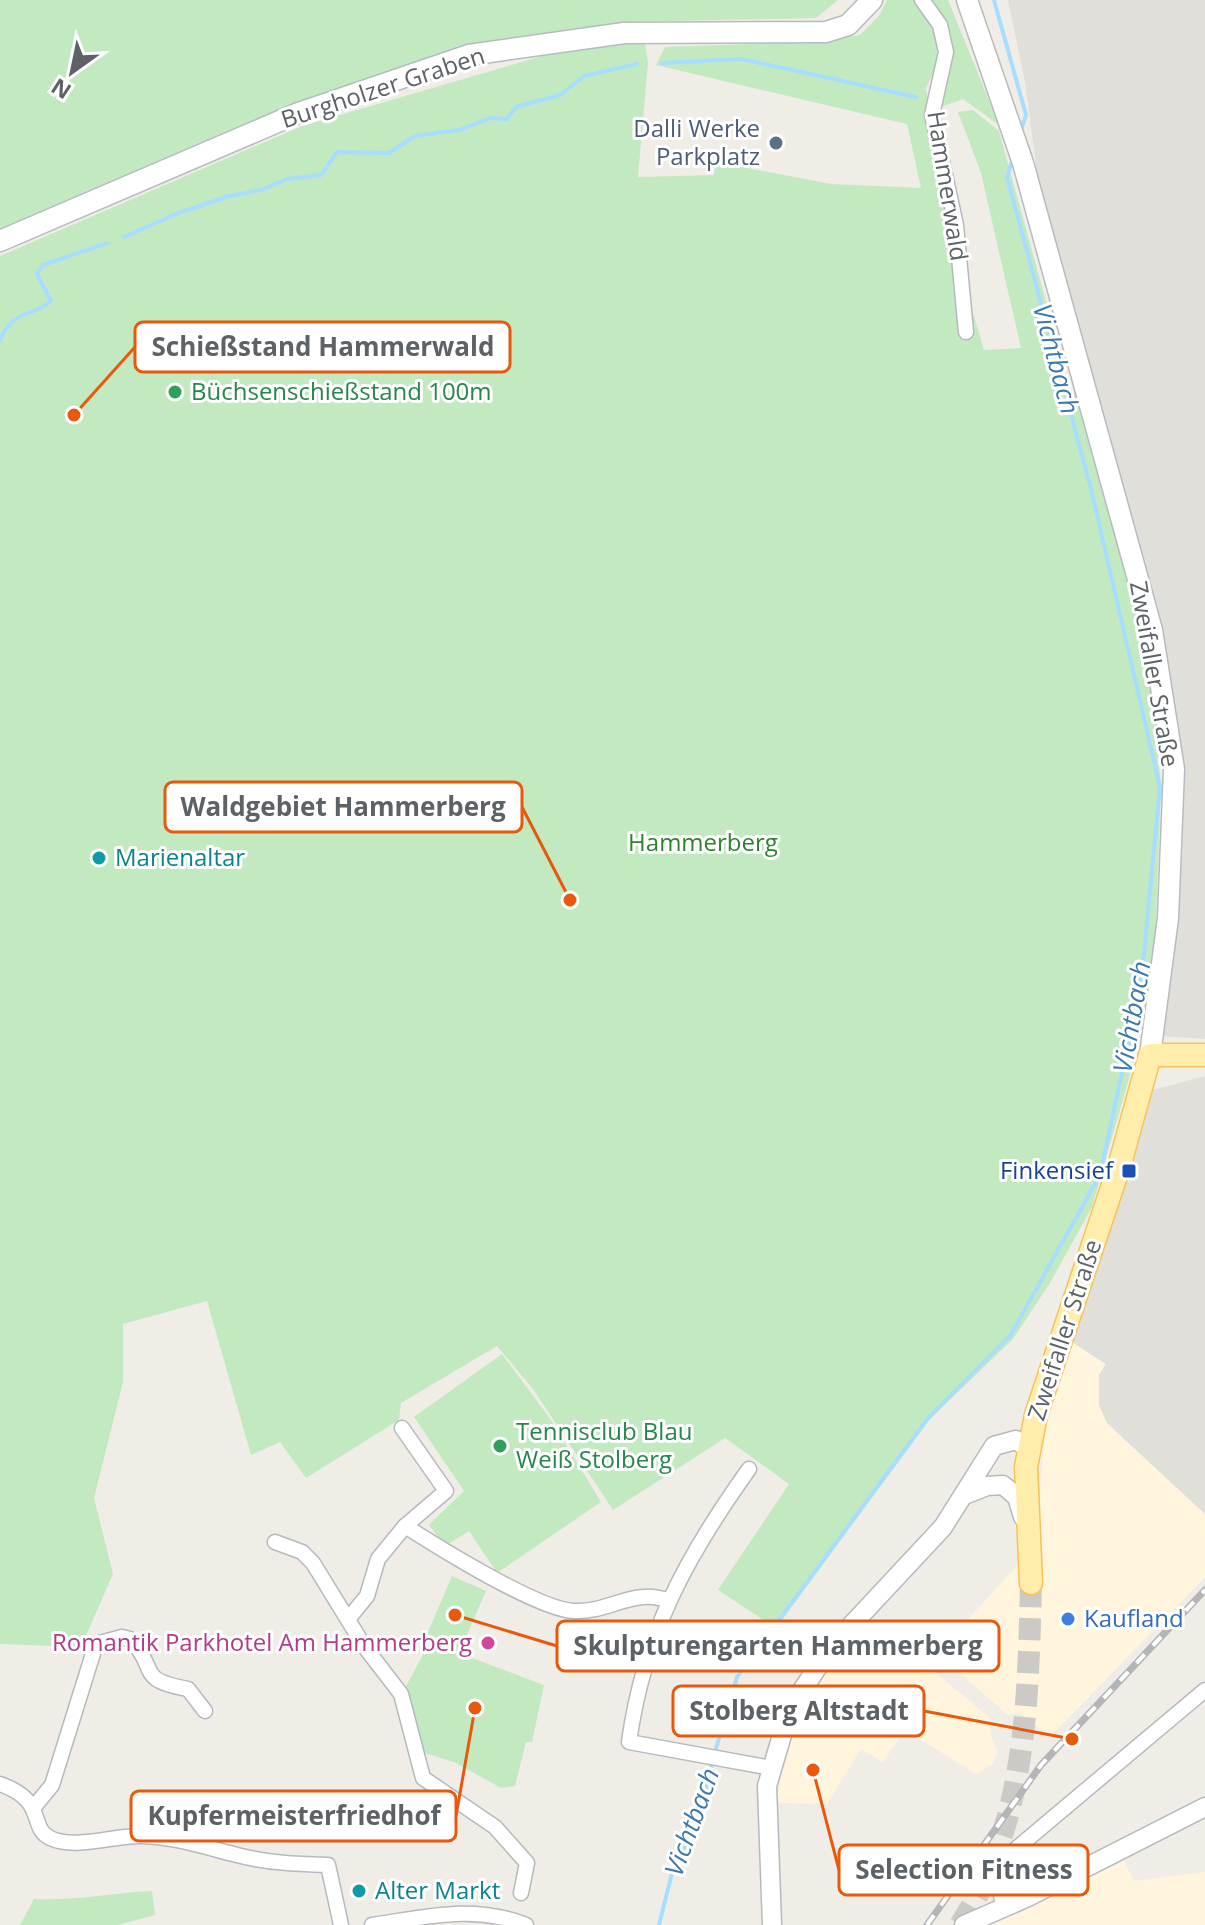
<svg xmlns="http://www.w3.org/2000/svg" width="1205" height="1925" viewBox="0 0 1205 1925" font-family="'Open Sans',sans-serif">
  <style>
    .commercial { fill: #fff5dc }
    .industrial { fill: #e1dfda }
    .green { fill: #c3e9c1 }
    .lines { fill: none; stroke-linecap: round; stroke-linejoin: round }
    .stream { stroke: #a7ddff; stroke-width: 4 }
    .primary-tunnel { stroke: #cbcac6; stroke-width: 22; stroke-dasharray: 22 11; stroke-linecap: butt }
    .minor-casing { stroke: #b6b9bd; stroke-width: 17 }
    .tertiary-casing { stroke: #b6b9bd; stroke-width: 21 }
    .secondary-casing { stroke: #b7bbc0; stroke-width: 23 }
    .primary-casing { stroke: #f9c256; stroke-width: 25 }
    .minor { stroke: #fff; stroke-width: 14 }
    .tertiary { stroke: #fff; stroke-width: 18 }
    .secondary { stroke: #fff; stroke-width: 20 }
    .primary { stroke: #ffedac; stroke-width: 22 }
    .rail-casing { stroke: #b4b5b6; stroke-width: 7 }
    .rail { stroke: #fff; stroke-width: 4; stroke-dasharray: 12; stroke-linecap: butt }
    .service-dot { fill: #5c6f8a; stroke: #fff; stroke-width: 3 }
    .leisure-dot { fill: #2e9e5b; stroke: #fff; stroke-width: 3 }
    .culture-dot { fill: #0f9aa8; stroke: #fff; stroke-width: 3 }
    .transit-dot { fill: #1a4fb4; stroke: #fff; stroke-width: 3 }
    .shop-dot { fill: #3f7fe0; stroke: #fff; stroke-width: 3 }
    .hotel-dot { fill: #d1479c; stroke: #fff; stroke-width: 3 }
    .labels { text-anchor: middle; stroke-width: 6; stroke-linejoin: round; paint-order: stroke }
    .street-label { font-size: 24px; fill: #5d6267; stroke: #fff }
    .service-label { font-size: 24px; fill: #4e5e75; stroke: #fff; text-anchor: end }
    .leisure-label { font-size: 24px; fill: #27864d; stroke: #fff; text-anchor: start }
    .park-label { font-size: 24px; fill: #308330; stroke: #fff }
    .culture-label { font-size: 24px; fill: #0d838f; stroke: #fff; text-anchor: start }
    .transit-label { font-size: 24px; fill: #164399; stroke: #fff; text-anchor: end }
    .shop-label { font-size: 24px; fill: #366cbe; stroke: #fff; text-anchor: start }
    .hotel-label { font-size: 24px; fill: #b23c85; stroke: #fff; text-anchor: end }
    .water-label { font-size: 26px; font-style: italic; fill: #3b79ae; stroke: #fff }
    .leader { fill: none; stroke: #e8590c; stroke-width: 3 }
    .callout-dot { fill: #e8590c; stroke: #fff; stroke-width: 3 }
    .callout { fill: #fff; stroke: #e8590c; stroke-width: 3 }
    .callout-label { font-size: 26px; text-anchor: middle; font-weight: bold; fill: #5d6267 }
  </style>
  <rect width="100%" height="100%" fill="#f0ede6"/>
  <g class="commercial">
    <polygon points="1072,1342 1106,1364 1099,1375 1099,1405 1107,1423 1205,1514 1205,1577 1050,1737 1020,1713 1008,1715 937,1653 1036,1545 1046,1420"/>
    <polygon points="890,1635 989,1717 992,1740 998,1751 993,1764 976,1774 905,1730 883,1762 861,1749 827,1804 776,1803 788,1736 817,1678 845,1643 866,1661"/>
    <polygon points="1124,1861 1134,1881 1205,1872 1205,1925 985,1925"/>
  </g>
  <g class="industrial">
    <polygon points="1008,0 1205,0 1205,1039 1161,1036 1179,917 1181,768 1124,492 1038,180 1025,82"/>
    <polygon points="1205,1076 1205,1514 1107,1423 1099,1405 1099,1375 1106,1364 1072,1342 1153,1090"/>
  </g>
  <g class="green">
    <polygon points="0,0 838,0 816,18 626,22 472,45 0,231"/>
    <polygon points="887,0 914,0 935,28 939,61 926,88 958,262 984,350 1021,348 981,173 958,112 973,110 999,131 1071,392 1076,391 1140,623 1154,710 1161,787 1155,941 1132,1068 1092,1207 1050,1283 1013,1339 930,1419 776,1628 718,1590 789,1484 725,1438 613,1510 533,1389 497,1346 401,1403 399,1420 306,1478 280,1442 251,1455 207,1301 123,1324 123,1382 94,1498 113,1574 81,1647 0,1644 0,256 302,126 570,48 645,43 648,63 638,177 714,175 716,162 831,184 921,188 907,124 656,65 665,47 810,42 860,35 879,16"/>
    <polygon points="929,0 948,0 999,125 963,99 935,109 941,91 946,89 951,52"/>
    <polygon points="502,1354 549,1417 601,1502 497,1573 469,1531 445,1546 429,1525 464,1491 414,1417"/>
    <polygon points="452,1576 486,1591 459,1653 544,1685 532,1742 526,1742 515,1786 501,1788 454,1762 421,1752 405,1688 430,1642 434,1643 425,1639"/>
    <path d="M152,1891l3,24 -37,10h-98l14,-26c38,2 78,-6 118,-8z"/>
  </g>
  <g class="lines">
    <g class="stream">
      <polyline points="994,0 1026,115 1021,130"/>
      <polyline points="662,63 741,59 916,97"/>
      <polyline points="124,237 176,214 229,196 261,190 288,179 321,175 337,152 389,153 415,136 459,130 491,118 507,119 516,107 560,95 584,76 637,64"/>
      <path d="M0,340c14,-32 29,-21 51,-39l-14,-27 6,-9 64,-22"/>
      <polyline points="715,1752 737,1677 928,1418 1010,1336 1100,1175 1141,984 1160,787 1091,489 1007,177 1013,158"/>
      <polyline points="659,1925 672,1873 697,1823 713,1761"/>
    </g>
    <path class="primary-tunnel" d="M960,1925c67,-103 68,-224 71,-342"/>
    <defs>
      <g id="minor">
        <polyline points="922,0 940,25 946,52 932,115 956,225 966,332"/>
        <path d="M749,1469c-63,88 -105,165 -120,273l142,26"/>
        <path d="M405,1526c33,21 134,84 169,85 35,2 60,-24 95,-10"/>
        <polyline points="275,1542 302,1552 313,1563 364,1646 401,1694 423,1778 495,1827 527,1863 521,1893"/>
        <polyline points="349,1618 367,1596 378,1559 405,1526 446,1491 402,1428"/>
        <path d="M0,1784c48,17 28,43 50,54 25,12 65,-3 92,-2 34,1 63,11 95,19 30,8 61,9 91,10l13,60"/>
        <path d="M34,1807l18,-22 44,-141 26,-7 8,2c30,31 4,40 58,50l17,22"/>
        <path d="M1004,1907c-7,-22 -6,-34 7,-54l194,-163"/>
        <path d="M372,1925c54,-8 102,-21 154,0"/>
      </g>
      <g id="tertiary">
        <polyline points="964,1495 987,1486 1003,1485 1017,1497 1023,1517"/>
        <polyline points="772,1925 767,1786 790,1708 832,1646 943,1527 994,1446 1016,1440 1028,1448"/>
        <polyline points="964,1925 1028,1897 1205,1807"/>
      </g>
      <g id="secondary">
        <polyline points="967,0 1023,163 1152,630 1174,769 1168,918 1150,1055"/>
        <polyline points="0,241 296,114 469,55 624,33 826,32 848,25 872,0"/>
      </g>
      <polyline id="primary" points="1031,1583 1026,1467 1036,1415 1119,1167 1150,1055 1205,1055"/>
    </defs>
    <use href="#minor" class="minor-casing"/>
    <use href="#tertiary" class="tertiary-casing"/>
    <use href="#secondary" class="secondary-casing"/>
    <use href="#primary" class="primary-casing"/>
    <use href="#minor" class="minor"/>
    <use href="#tertiary" class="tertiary"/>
    <use href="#secondary" class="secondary"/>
    <use href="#primary" class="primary"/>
    <defs>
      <polyline id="rail" points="927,1925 1041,1765 1205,1590"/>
    </defs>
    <use href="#rail" class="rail-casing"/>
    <use href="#rail" class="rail"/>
  </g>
  <circle class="service-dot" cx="776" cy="143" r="8"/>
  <g class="leisure-dot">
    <circle cx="175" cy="392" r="8"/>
    <circle cx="500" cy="1446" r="8"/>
  </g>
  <g class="culture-dot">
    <circle cx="99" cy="858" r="8"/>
    <circle cx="359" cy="1891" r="8"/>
  </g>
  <rect class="transit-dot" x="1121" y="1163" width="16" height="16" rx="4"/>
  <circle class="shop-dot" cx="1068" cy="1619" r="8"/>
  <circle class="hotel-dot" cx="488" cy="1643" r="8"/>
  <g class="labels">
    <g class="street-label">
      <text transform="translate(383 88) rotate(-18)" y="8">Burgholzer Graben</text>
      <text transform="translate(947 186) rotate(81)" y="8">Hammerwald</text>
      <text transform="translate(1154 674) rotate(80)" y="8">Zweifaller Straße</text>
      <text transform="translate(1065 1330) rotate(-72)" y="8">Zweifaller Straße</text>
    </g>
    <g class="service-label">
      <text x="760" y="137">Dalli Werke<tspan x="760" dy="28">Parkplatz</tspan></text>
    </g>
    <g class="leisure-label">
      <text x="191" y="400">Büchsenschießstand 100m</text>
      <text x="516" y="1440">Tennisclub Blau<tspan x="516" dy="28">Weiß Stolberg</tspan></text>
    </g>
    <g class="park-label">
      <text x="703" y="851">Hammerberg</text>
    </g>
    <g class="culture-label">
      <text x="115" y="866">Marienaltar</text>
      <text x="375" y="1899">Alter Markt</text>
    </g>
    <g class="transit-label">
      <text x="1113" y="1179">Finkensief</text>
    </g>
    <g class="shop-label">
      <text x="1084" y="1627">Kaufland</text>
    </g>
    <g class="hotel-label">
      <text x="472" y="1651">Romantik Parkhotel Am Hammerberg</text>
    </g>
    <g class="water-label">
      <text transform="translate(1056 359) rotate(75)" y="9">Vichtbach</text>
      <text transform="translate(1132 1017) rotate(-80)" y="9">Vichtbach</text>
      <text transform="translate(692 1822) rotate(-70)" y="9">Vichtbach</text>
    </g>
  </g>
  <path class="leader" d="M74 415L135 347M570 900L522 807M455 1615L557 1646M1072 1739L924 1711M475 1708L456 1816M813 1770L839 1870"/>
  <g class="callout-dot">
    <circle cx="74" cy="415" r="8"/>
    <circle cx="570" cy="900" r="8"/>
    <circle cx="455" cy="1615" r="8"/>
    <circle cx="1072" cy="1739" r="8"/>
    <circle cx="475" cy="1708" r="8"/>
    <circle cx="813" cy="1770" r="8"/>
  </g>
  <g class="callout">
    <rect x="135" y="322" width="375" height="50" rx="8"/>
    <rect x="165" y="782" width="357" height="50" rx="8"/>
    <rect x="557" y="1621" width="442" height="50" rx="8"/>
    <rect x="673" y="1686" width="251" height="50" rx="8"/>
    <rect x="131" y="1791" width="325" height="50" rx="8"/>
    <rect x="839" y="1845" width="249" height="50" rx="8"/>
  </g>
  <g class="callout-label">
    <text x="323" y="356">Schießstand Hammerwald</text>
    <text x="343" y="816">Waldgebiet Hammerberg</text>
    <text x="778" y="1655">Skulpturengarten Hammerberg</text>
    <text x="799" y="1720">Stolberg Altstadt</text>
    <text x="294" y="1825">Kupfermeisterfriedhof</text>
    <text x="964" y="1879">Selection Fitness</text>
  </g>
  <g transform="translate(72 72) rotate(213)" stroke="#ffffff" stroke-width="6" paint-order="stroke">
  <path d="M0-6L14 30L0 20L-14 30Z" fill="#5d6267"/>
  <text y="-12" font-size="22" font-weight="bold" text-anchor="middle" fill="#5d6267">N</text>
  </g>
</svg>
